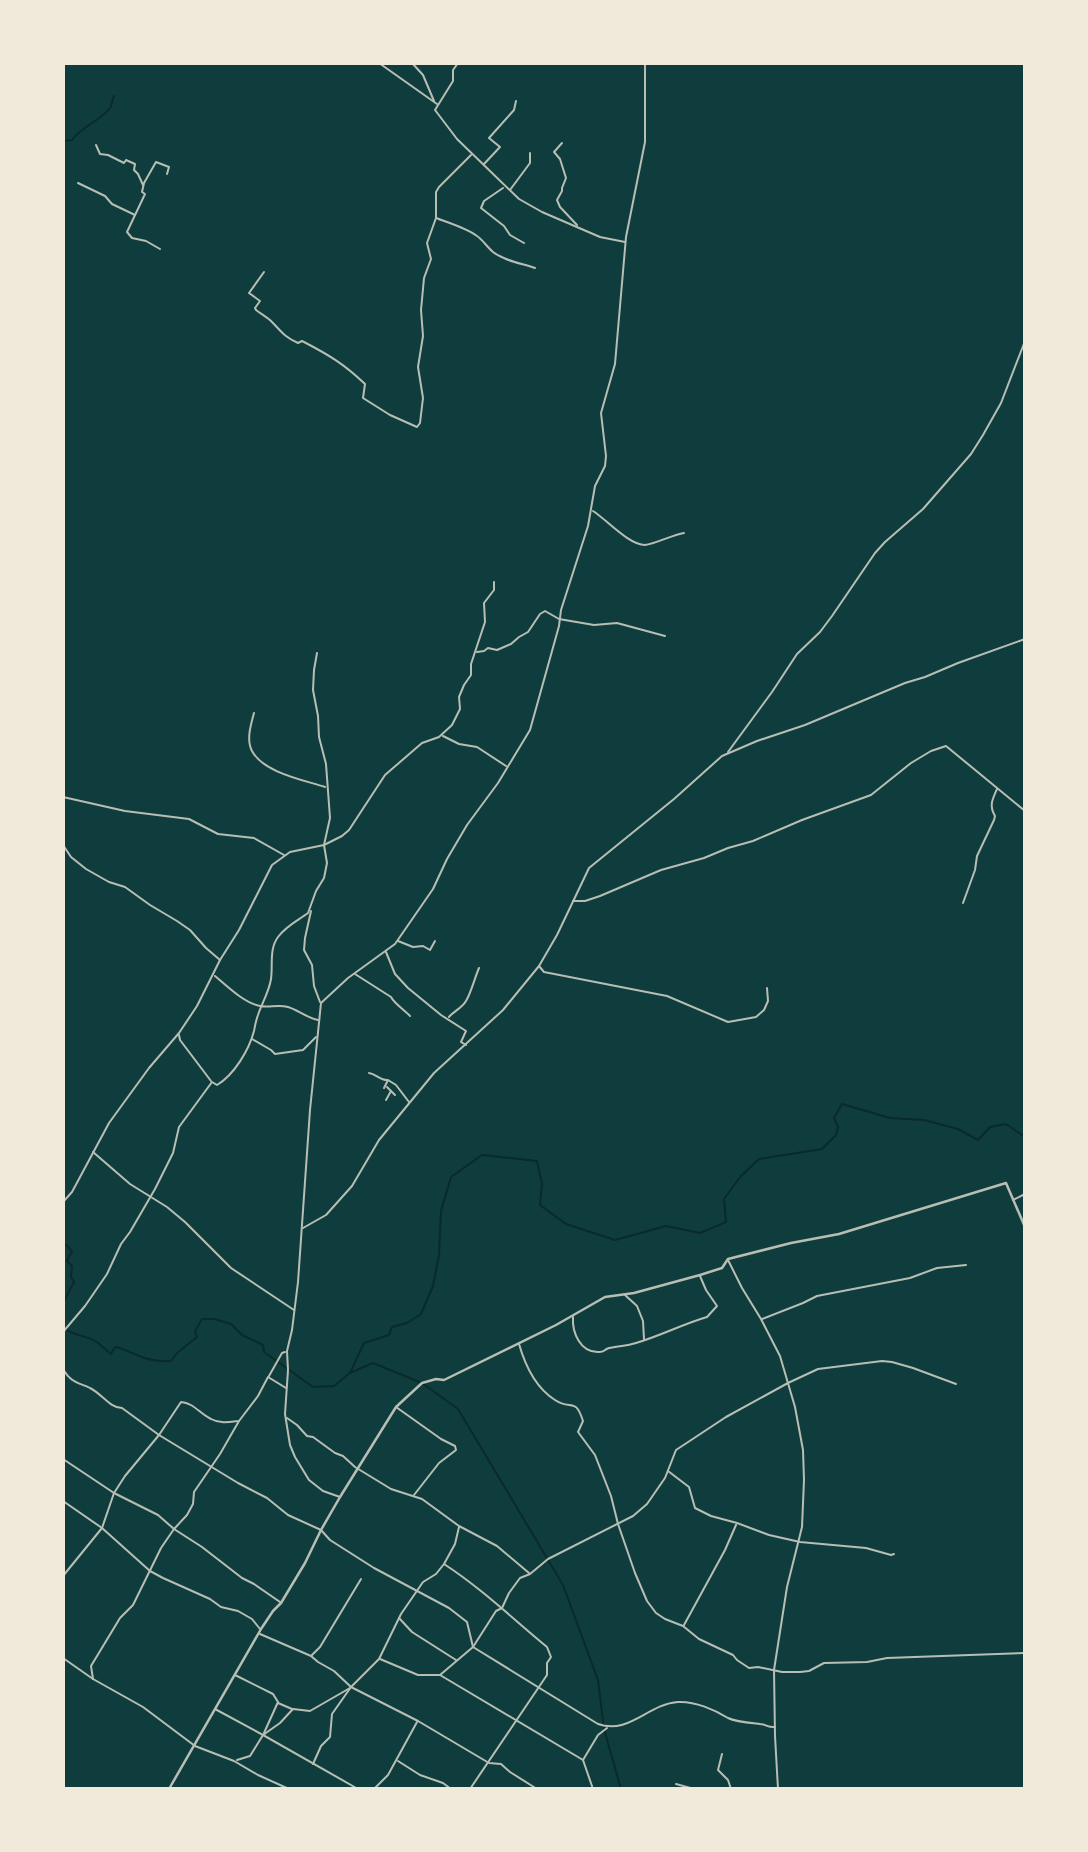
<svg xmlns="http://www.w3.org/2000/svg" width="1088" height="1852" viewBox="0 0 1088 1852" font-family="Mulish,sans-serif">
  <style>
    .lines { fill: none; stroke-linecap: round; stroke-linejoin: round }
    .stream { stroke: #0a2a2b; stroke-width: 2 }
    .minor { stroke: #b8beb3; stroke-width: 2 }
    .tertiary { stroke: #b8beb3; stroke-width: 2.5 }
  </style>
  <rect width="100%" height="100%" fill="#0f3d3e"/>
  <g class="lines">
    <g class="stream">
      <path d="M63,141l9,-1c9,-13 32,-22 38,-32 2,-3 2,-8 4,-12"/>
      <polyline points="63,1242 72,1251 67,1261 72,1266 71,1277 74,1282 63,1303"/>
      <path d="M63,1327c9,9 23,8 34,15 5,4 9,8 14,12l4,-7c8,1 14,5 22,8 11,5 22,7 34,6l6,-8 20,-16 -2,-6 7,-12h12l17,5 11,11 21,10 1,7 49,35 21,-1 16,-13 23,-10 49,20 36,26 105,176 35,95 6,49 17,60"/>
      <polyline points="350,1373 364,1343 389,1335 392,1327 407,1323 421,1314 433,1286 439,1255 441,1211 451,1177 482,1155 537,1161 542,1184 540,1205 566,1224 615,1240 666,1226 700,1233 726,1222 724,1199 741,1176 759,1159 822,1149 836,1135 838,1127 834,1118 842,1104 890,1118 924,1120 958,1129 978,1140 990,1127 1006,1124 1025,1137"/>
    </g>
    <g class="minor">
      <polyline points="379,63 437,104"/>
      <polyline points="412,63 423,75 434,101"/>
      <polyline points="458,63 453,70 453,81 435,110 457,139 519,199 542,212 600,237 625,242"/>
      <polyline points="562,143 554,152 560,159 566,178 562,188 562,191 557,200 560,207 577,225"/>
      <polyline points="96,145 100,154 108,155 124,163 126,160 135,164 134,170 138,174 143,185"/>
      <path d="M471,155l-32,32 -3,5v26c13,5 30,10 41,18 6,4 10,11 16,16 12,9 27,11 42,16"/>
      <polyline points="484,164 500,147 489,138 514,110 516,101"/>
      <polyline points="78,183 105,196 112,204 135,215"/>
      <polyline points="503,188 484,201 481,208 504,226 510,235 524,243"/>
      <polyline points="510,190 530,163 530,153"/>
      <polyline points="160,249 146,241 132,238 127,232 145,194 142,192 144,183 156,162 169,167 167,174"/>
      <path d="M264,272l-15,21 11,8 -5,7 1,2c5,4 11,7 15,11 10,10 12,15 27,22l4,-2 2,1c25,13 40,22 61,42l-2,14 27,17 27,12 3,-4 3,-25 -5,-31 5,-31 -2,-26 3,-32 7,-19 -4,-16 9,-25"/>
      <path d="M593,511c14,9 36,34 52,34 10,-1 27,-10 39,-12"/>
      <polyline points="477,652 484,651 488,648 497,650 511,644 519,637 528,632 540,614 545,611 559,619 594,625 617,623 665,636"/>
      <path d="M254,713c-3,11 -8,27 -2,38 12,22 52,29 73,36"/>
      <polyline points="443,736 459,744 477,747 506,766"/>
      <polyline points="728,752 772,692 797,654 820,632 832,616 875,553 885,542 923,509 971,454 983,435 1001,403 1025,341"/>
      <polyline points="63,797 125,811 189,819 218,834 254,838 284,855"/>
      <polyline points="63,845 71,857 86,869 109,882 125,887 150,905 177,921 190,930 206,948 220,960"/>
      <polyline points="573,901 585,901 600,896 661,870 704,858 728,848 753,841 802,820 871,795 911,763 931,751 946,746 1025,811"/>
      <path d="M963,903l12,-33 2,-14 17,-36 1,-4c-6,-10 -3,-16 2,-27"/>
      <polyline points="311,911 305,938 304,950 312,965 314,986 320,1002"/>
      <polyline points="398,941 413,947 423,946 430,950 435,941"/>
      <polyline points="386,952 395,974 408,988 441,1015 466,1031 461,1042 466,1045"/>
      <polyline points="539,966 544,972 667,996 728,1022 756,1017 764,1010 768,1001 767,988"/>
      <path d="M355,974l36,23c3,6 13,13 19,19"/>
      <path d="M215,976c12,10 29,27 45,30 9,2 18,-2 28,1 10,3 19,11 30,13"/>
      <path d="M449,1017c5,-6 13,-9 17,-16 5,-8 9,-24 13,-33"/>
      <polyline points="179,1035 180,1040 211,1081"/>
      <polyline points="252,1039 271,1050 275,1054 303,1050 316,1037"/>
      <path d="M369,1073c7,1 11,7 18,7"/>
      <polyline points="387,1087 395,1095"/>
      <polyline points="384,1088 388,1080 396,1085 409,1102"/>
      <polyline points="386,1100 391,1091"/>
      <polyline points="93,1152 130,1184 167,1207 185,1222 231,1268 294,1310"/>
      <polyline points="1013,1200 1025,1194"/>
      <polyline points="63,1202 72,1192 109,1123 149,1068 179,1033 197,1006 220,960 239,930 272,865 290,852 324,845 342,836 349,830 385,775 422,743 439,737 452,725 460,709 459,697 464,685 471,675 471,664 485,622 484,603 494,590 494,582"/>
      <polyline points="303,1228 326,1215 352,1186 379,1140 434,1073 503,1010 539,966 557,935 589,868 674,799 722,756 757,741 805,725 905,683 925,677 958,663 1025,639"/>
      <polyline points="728,1260 742,1288 761,1319 780,1356 795,1407 803,1450 804,1480 802,1527 787,1587 774,1670 775,1736 778,1789"/>
      <polyline points="625,1295 637,1306 643,1321 644,1339"/>
      <path d="M573,1317c-1,15 7,36 26,35 6,0 4,-2 10,-4 8,-2 18,-2 27,-5 24,-7 47,-19 71,-26l10,-11 -11,-16 -6,-14"/>
      <polyline points="762,1319 803,1303 817,1296 910,1278 937,1268 966,1265"/>
      <path d="M63,1332l22,-26 22,-32 14,-30 9,-12 25,-43 18,-36 6,-26 33,-45 5,3c17,-10 32,-35 37,-54 1,-5 2,-11 4,-16 4,-12 11,-23 13,-36 2,-14 -2,-30 7,-42 8,-11 19,-16 30,-24l8,-22 8,-13 3,-15 -3,-18 6,-27 -4,-54 -7,-27 -1,-21 -5,-26 1,-20 3,-17"/>
      <path d="M519,1344c6,21 17,44 36,56 16,11 20,-4 28,21l-5,11 17,23 16,41 7,28 17,49 12,28 9,12 9,6 18,7 16,13 34,16 4,5 12,8 9,-1 24,5h18l9,-1 15,-8 43,-1 20,-4 138,-5"/>
      <path d="M63,1369c3,4 3,6 7,9 6,6 13,6 20,10 12,6 20,20 32,20l37,27 79,48 29,15 21,17 33,15 9,10 44,28 75,40 18,14 6,25 125,77c31,11 50,-20 80,-22 17,-1 37,8 50,16 8,4 23,5 32,6 6,0 8,4 15,3"/>
      <polyline points="269,1376 282,1353 285,1352"/>
      <polyline points="396,1407 441,1439 455,1446 456,1450 439,1463 414,1495"/>
      <polyline points="287,1418 297,1425 307,1436 313,1437 335,1453 343,1456 355,1467 391,1489 422,1499 459,1526 497,1546 529,1573"/>
      <polyline points="63,1459 114,1493 158,1515 174,1529 202,1547 242,1578 254,1584 280,1602"/>
      <polyline points="668,1471 689,1487 695,1508 711,1516 737,1523 769,1535 800,1542 866,1548 891,1555 894,1554"/>
      <polyline points="340,1497 323,1491 309,1480 295,1457 290,1445 285,1414 288,1370 287,1351 292,1330 298,1282 310,1110 321,1003 348,978 395,944 433,889 447,859 467,825 498,783 530,730 559,626 561,610 588,526 595,486 605,466 606,456 601,413 615,364 626,237 645,142 645,63"/>
      <polyline points="63,1501 102,1528 150,1571 163,1578 210,1599 221,1607 238,1611 252,1619 260,1629"/>
      <path d="M444,1564c37,24 69,55 103,83l4,10 -4,6v12l-77,114"/>
      <path d="M63,1576l39,-48 12,-35 11,-17 34,-41 22,-33c13,1 19,12 30,17 9,5 19,3 28,2"/>
      <polyline points="399,1618 412,1632 456,1660"/>
      <polyline points="684,1625 725,1550 736,1525"/>
      <polyline points="260,1634 311,1656 318,1662 334,1671 351,1687 418,1721 489,1763 501,1764 510,1772 537,1789"/>
      <polyline points="312,1655 320,1647 361,1579"/>
      <polyline points="63,1658 93,1679 143,1707 195,1746 234,1761 258,1775 289,1789"/>
      <polyline points="380,1659 418,1675 440,1675 583,1760 593,1789"/>
      <polyline points="235,1675 273,1694 278,1702 264,1733"/>
      <polyline points="440,1675 473,1647 496,1611 502,1608 509,1593 520,1578 530,1574 548,1559 633,1516 647,1504 665,1478 676,1450 726,1417 788,1383 818,1369 882,1361 892,1362 913,1368 956,1384"/>
      <polyline points="93,1679 91,1666 120,1618 133,1605 161,1548 174,1529 187,1515 193,1504 194,1492 220,1454 239,1421 258,1396 268,1377 286,1388"/>
      <polyline points="278,1703 292,1709"/>
      <polyline points="215,1709 263,1735 358,1789"/>
      <polyline points="722,1754 718,1770 728,1780 731,1789"/>
      <polyline points="237,1760 250,1756 263,1735 280,1723 293,1709 310,1711 350,1688"/>
      <polyline points="583,1760 598,1735 607,1728"/>
      <polyline points="398,1761 420,1775 443,1783 451,1789"/>
      <polyline points="313,1764 321,1746 330,1737 332,1714 351,1687 379,1659 401,1614 423,1582 436,1574 444,1564 455,1544 459,1527"/>
      <polyline points="676,1784 694,1789"/>
      <polyline points="374,1789 388,1775 417,1722"/>
    </g>
    <polyline class="tertiary" points="169,1789 261,1629 273,1611 281,1603 305,1563 321,1530 340,1497 396,1407 422,1383 436,1379 444,1380 556,1325 605,1297 634,1293 700,1275 722,1268 728,1259 791,1243 839,1234 1006,1183 1025,1227"/>
  </g>
  <rect width="1088" height="1852" fill="none" stroke="#f1e9da" stroke-width="130"/>
</svg>
